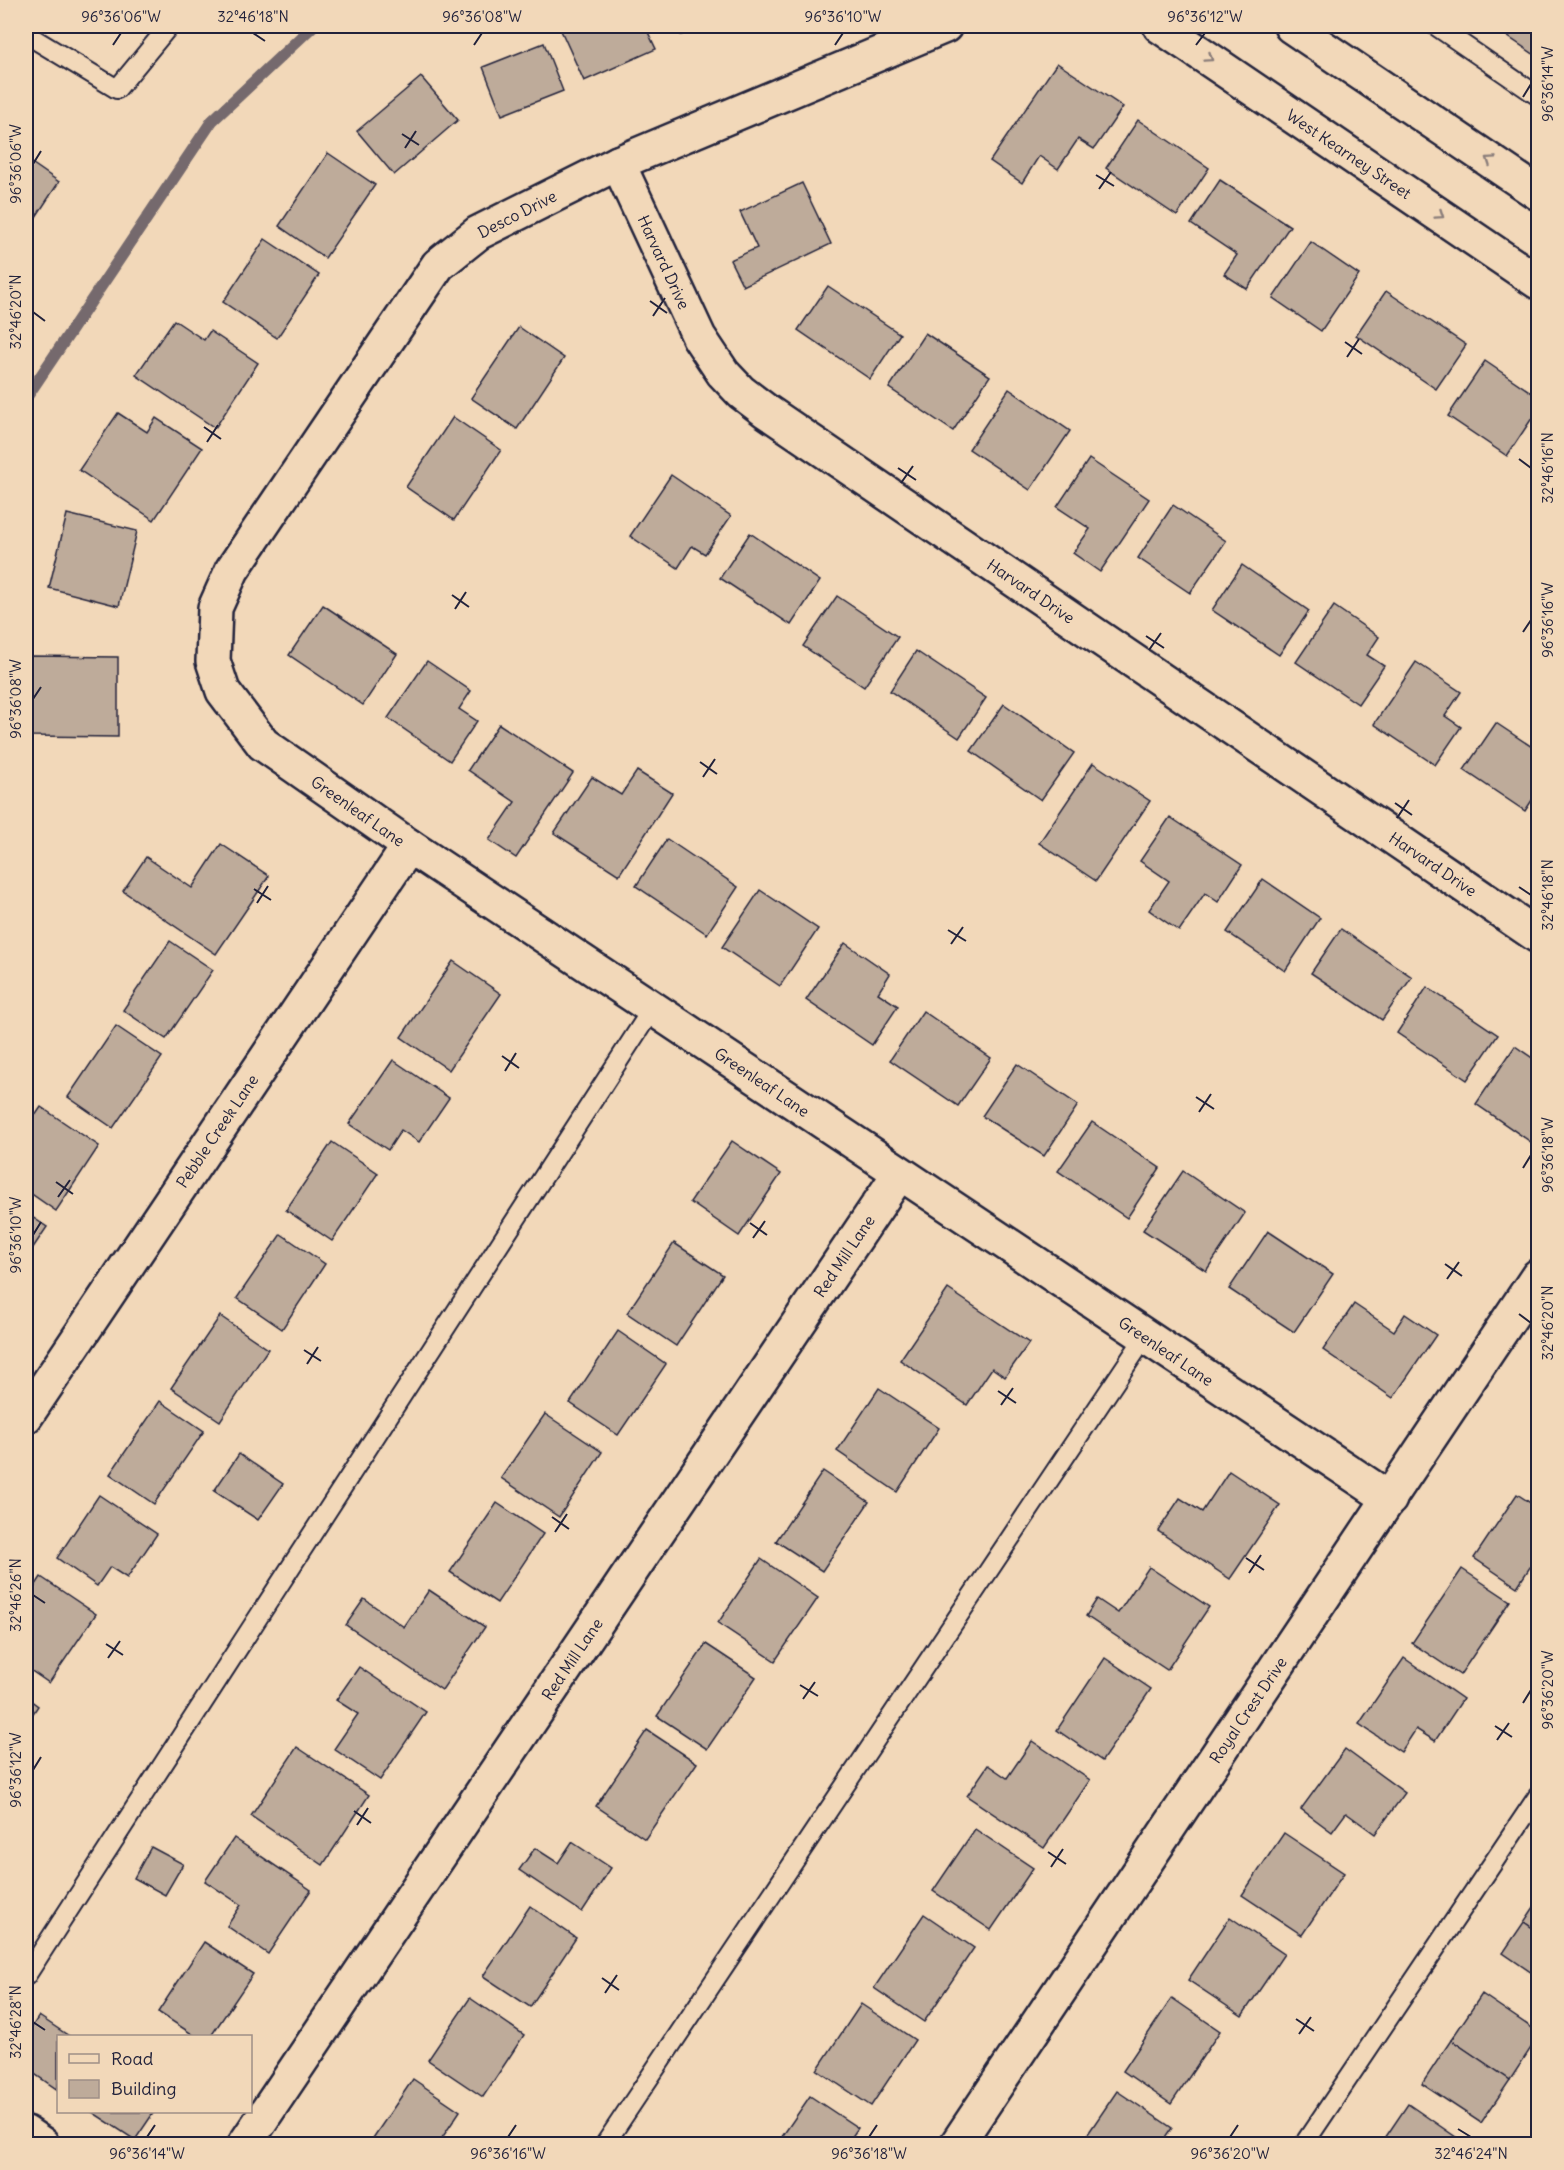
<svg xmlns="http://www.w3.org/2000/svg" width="1564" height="2170" viewBox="0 0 1564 2170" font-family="Delius,sans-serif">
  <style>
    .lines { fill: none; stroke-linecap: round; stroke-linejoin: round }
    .stream { stroke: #74696d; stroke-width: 12 }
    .building { fill: #beab9a; stroke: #22223b; stroke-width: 1.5 }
    .service-casing { stroke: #22223b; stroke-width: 22 }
    .minor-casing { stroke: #22223b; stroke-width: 38 }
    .secondary-casing { stroke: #22223b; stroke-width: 38 }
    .service { stroke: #f2d8b9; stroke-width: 18 }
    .minor { stroke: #f2d8b9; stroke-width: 33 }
    .secondary { stroke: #f2d8b9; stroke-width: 33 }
    .oneway { stroke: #8a7d7a }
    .ticks { fill: none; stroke: #22223b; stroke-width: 2 }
    .labels { text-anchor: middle; stroke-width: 6; stroke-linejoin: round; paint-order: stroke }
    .street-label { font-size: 16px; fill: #22223b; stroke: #f2d8b9 }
    .neatline { fill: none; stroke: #22223b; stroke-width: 2 }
    .ticks-label { font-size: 15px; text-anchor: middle; fill: #22223b }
  </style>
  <rect width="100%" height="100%" fill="#f2d8b9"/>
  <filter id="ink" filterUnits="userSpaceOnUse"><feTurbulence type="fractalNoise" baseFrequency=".0167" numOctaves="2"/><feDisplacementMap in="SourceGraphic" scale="12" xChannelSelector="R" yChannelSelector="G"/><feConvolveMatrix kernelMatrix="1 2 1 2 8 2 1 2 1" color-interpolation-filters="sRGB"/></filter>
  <g filter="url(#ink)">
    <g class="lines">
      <polyline class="stream" points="26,398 212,121 313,26"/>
    </g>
    <g class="building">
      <polygon points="559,26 645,26 656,49 584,81"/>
      <polygon points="677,26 704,26 681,35"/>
      <polygon points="1492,26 1538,26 1538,57"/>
      <polygon points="544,43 563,91 502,115 483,67"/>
      <polygon points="1057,63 1123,107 1094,149 1078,139 1058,169 1039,156 1022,183 990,161"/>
      <polygon points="421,77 458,120 394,175 357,131"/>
      <polygon points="1138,120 1209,168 1177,216 1106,168"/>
      <polygon points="328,153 375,185 325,258 279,226"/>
      <polygon points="26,159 59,182 26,232"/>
      <polygon points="1220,180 1290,226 1247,289 1224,274 1237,255 1191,224"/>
      <polygon points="802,183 831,244 743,286 730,260 757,248 740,212"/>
      <polygon points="265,239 319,275 277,338 223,302"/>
      <polygon points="1311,242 1359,275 1321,331 1273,298"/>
      <polygon points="828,286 900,334 870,379 798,330"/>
      <polygon points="1386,291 1466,345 1436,389 1356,335"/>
      <polygon points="174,320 204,340 210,331 258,363 215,428 136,375"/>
      <polygon points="519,327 564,358 517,429 471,398"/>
      <polygon points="925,333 990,376 953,431 889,388"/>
      <polygon points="1485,361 1538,397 1538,409 1507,456 1448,416"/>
      <polygon points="1009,389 1070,431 1030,490 969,449"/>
      <polygon points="118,413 147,432 156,418 202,448 154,520 79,470"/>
      <polygon points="453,417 501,450 454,520 406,487"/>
      <polygon points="1089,459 1149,499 1100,572 1073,553 1090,529 1057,507"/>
      <polygon points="671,475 731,516 705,554 692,546 678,568 630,536"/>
      <polygon points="1173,505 1226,541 1190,593 1138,558"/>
      <polygon points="67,514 137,531 119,606 49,588"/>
      <polygon points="750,533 820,581 791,625 720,578"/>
      <polygon points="1242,565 1309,611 1279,655 1212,610"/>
      <polygon points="837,596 898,637 864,687 803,646"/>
      <polygon points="323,605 397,654 363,705 289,655"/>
      <polygon points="1334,606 1379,637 1367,655 1384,666 1358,704 1296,662"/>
      <polygon points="916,651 986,698 959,738 890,691"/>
      <polygon points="30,656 118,657 118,737 29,736"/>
      <polygon points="427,661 471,691 459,709 477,721 450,761 388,718"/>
      <polygon points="1416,662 1461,692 1445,716 1461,727 1435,765 1374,724"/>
      <polygon points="1004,704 1074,753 1041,800 971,751"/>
      <polygon points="1496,723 1538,751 1538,791 1525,811 1464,770"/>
      <polygon points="499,724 573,773 516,858 489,840 515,802 468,770"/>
      <polygon points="1093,763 1150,801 1096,881 1039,843"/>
      <polygon points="637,771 672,793 619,875 554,833 592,777 621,795"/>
      <polygon points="1170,817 1242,865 1218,902 1205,893 1179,931 1149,910 1169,881 1140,861"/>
      <polygon points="667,839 738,887 707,934 636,886"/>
      <polygon points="221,844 269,876 216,954 123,891 146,857 192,888"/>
      <polygon points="1263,879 1320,918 1285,971 1227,932"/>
      <polygon points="760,890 818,929 780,986 722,947"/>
      <polygon points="1341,929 1412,977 1382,1020 1311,973"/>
      <polygon points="170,941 213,970 166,1039 123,1010"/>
      <polygon points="845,943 890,974 878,993 898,1006 872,1045 806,1000"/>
      <polygon points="453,961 501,994 449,1070 401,1037"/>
      <polygon points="1427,987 1498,1035 1467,1080 1397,1033"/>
      <polygon points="923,1011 991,1058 958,1106 890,1060"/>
      <polygon points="116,1026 162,1057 113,1128 68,1097"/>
      <polygon points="1515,1046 1538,1062 1538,1147 1476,1104"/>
      <polygon points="393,1060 449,1098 419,1142 401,1130 388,1150 349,1124"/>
      <polygon points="1017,1064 1078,1105 1044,1156 982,1116"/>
      <polygon points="41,1107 99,1146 56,1211 26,1190 26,1173 29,1167 26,1164 26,1129"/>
      <polygon points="1092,1122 1160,1168 1127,1218 1058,1171"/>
      <polygon points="732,1141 781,1174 739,1236 690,1202"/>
      <polygon points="332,1142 378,1173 332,1241 286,1210"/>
      <polygon points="1183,1171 1245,1213 1206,1271 1143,1230"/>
      <polygon points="26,1213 47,1227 26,1258"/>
      <polygon points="1268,1231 1333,1274 1294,1332 1229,1289"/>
      <polygon points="281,1234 325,1264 282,1329 237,1298"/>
      <polygon points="674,1243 723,1275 676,1346 627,1313"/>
      <polygon points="948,1289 1029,1343 1005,1377 992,1368 967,1405 900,1360"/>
      <polygon points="1354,1304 1394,1331 1405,1314 1436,1335 1393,1398 1323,1350"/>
      <polygon points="220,1316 268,1349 220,1421 171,1388"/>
      <polygon points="618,1331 666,1364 618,1435 570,1403"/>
      <polygon points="879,1388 939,1428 897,1492 837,1451"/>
      <polygon points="160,1401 204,1431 154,1504 110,1474"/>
      <polygon points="545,1414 602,1452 559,1517 501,1478"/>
      <polygon points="239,1454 283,1484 258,1520 214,1491"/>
      <polygon points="823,1471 869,1502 822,1571 776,1541"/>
      <polygon points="1229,1471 1280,1505 1230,1579 1158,1531 1180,1498 1202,1512"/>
      <polygon points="1517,1494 1538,1508 1538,1555 1517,1587 1474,1558"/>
      <polygon points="99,1495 157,1534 127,1578 110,1567 97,1586 57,1558"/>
      <polygon points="497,1503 543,1534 497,1603 450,1572"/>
      <polygon points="761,1559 818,1598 775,1661 718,1623"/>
      <polygon points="1149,1567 1209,1607 1167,1670 1086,1616 1097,1599 1118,1613"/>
      <polygon points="1462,1569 1510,1601 1460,1675 1412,1643"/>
      <polygon points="41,1577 96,1614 49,1683 26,1667 26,1600"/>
      <polygon points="429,1590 485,1627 442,1690 346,1625 364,1599 404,1627"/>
      <polygon points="706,1644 756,1677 707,1749 657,1716"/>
      <polygon points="1105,1658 1151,1689 1102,1761 1057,1730"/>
      <polygon points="1404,1658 1463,1699 1435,1741 1416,1729 1401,1752 1359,1724"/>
      <polygon points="359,1667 426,1712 380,1780 334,1749 358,1714 336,1700"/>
      <polygon points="26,1697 38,1706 26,1724"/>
      <polygon points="647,1730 697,1763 645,1839 596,1806"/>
      <polygon points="1032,1741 1090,1780 1044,1848 967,1796 988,1765 1007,1778"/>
      <polygon points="297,1747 369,1795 323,1865 251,1816"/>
      <polygon points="1345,1749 1405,1793 1375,1834 1346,1813 1332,1832 1301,1809"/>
      <polygon points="975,1829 1033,1868 991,1930 933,1891"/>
      <polygon points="1284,1833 1344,1873 1302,1935 1242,1895"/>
      <polygon points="234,1838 311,1890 268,1954 227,1926 241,1905 205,1881"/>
      <polygon points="572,1842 611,1868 582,1912 519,1870 535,1848 558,1863"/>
      <polygon points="151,1847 183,1864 165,1895 134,1878"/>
      <polygon points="1538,1901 1538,1932 1524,1922"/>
      <polygon points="530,1906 576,1938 530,2007 483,1976"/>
      <polygon points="924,1914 974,1948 924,2022 874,1988"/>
      <polygon points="1230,1917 1284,1954 1242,2016 1188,1980"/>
      <polygon points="1524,1922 1538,1932 1538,1977 1503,1953"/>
      <polygon points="204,1942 253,1974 211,2036 195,2036 158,2012"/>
      <polygon points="1482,1994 1538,2032 1538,2037 1510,2080 1451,2040"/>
      <polygon points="470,1998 524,2035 483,2097 428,2060"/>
      <polygon points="1172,1998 1220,2031 1171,2104 1123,2071"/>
      <polygon points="861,2004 915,2040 871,2106 817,2070"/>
      <polygon points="39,2016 69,2036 58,2036 58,2090 26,2068 26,2036"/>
      <polygon points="1451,2040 1510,2080 1481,2123 1422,2084"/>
      <polygon points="413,2079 460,2111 438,2144 369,2144"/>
      <polygon points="1117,2091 1172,2128 1161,2144 1081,2144"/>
      <polygon points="810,2096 858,2128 847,2144 777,2144"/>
      <polygon points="1408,2104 1466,2144 1381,2144"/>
      <polygon points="92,2112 154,2112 135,2140"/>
    </g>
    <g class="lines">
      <defs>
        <g id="service">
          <polyline points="1436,26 1538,96"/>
          <polyline points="26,34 117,89 169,26"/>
          <polyline points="26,1976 652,1009"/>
          <polyline points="605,2144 1145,1337"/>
          <polyline points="1304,2144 1538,1796"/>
        </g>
        <g id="minor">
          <polyline points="945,26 618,163 478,233 438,265 232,570 215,608 213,661 223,691 263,744 409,846 1390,1499"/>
          <polyline points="618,163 699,337 723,373 741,392 766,411 1538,936"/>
          <polyline points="26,1416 409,846"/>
          <polyline points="26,2133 42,2144"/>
          <polyline points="245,2144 899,1174"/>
          <polyline points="957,2144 1538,1276"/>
        </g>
        <g id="secondary">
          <polyline points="1160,26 1538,282"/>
          <polyline points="1291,26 1538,193"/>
        </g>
      </defs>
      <use href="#service" class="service-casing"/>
      <use href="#minor" class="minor-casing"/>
      <use href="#secondary" class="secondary-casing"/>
      <use href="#service" class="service"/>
      <use href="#minor" class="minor"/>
      <use href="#secondary" class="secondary"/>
    </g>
    <defs><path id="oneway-chevron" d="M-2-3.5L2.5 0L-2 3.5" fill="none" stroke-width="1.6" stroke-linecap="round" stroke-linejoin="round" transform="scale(1.5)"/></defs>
    <g class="oneway">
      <use href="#oneway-chevron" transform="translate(1209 58) rotate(34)"/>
      <use href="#oneway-chevron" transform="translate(1490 160) rotate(-146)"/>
      <use href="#oneway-chevron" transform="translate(1440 215) rotate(34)"/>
    </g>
  </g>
  <path class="ticks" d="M253,33l12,8M113,45l8,-12M474,45l8,-12M835,45l8,-12M1196,45l9,-12M1523,97l8,-13M402,134l17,11M405,148l11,-17M33,164l8,-13M1096,175l18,11M1099,189l12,-17M650,301l17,12M33,312l12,9M653,316l12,-18M1345,342l17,12M1347,357l12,-18M204,427l17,12M207,442l11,-17M1519,459l12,9M898,468l18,12M901,483l12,-17M452,595l17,12M455,609l11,-17M1523,632l8,-12M1146,636l18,12M1149,650l12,-17M33,699l8,-12M700,762l17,12M703,777l12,-18M1395,803l17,12M1397,818l12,-18M1519,887l12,8M254,889l17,11M257,903l11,-17M948,930l18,11M951,944l12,-17M502,1056l17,12M505,1071l11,-18M1196,1097l18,12M1199,1112l12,-18M1523,1168l8,-13M56,1182l17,12M58,1197l12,-17M750,1223l17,12M33,1235l8,-13M753,1238l12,-17M1445,1264l17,12M1447,1279l12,-17M1519,1314l12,9M304,1350l17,11M307,1364l11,-17M998,1391l18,12M1001,1405l12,-17M552,1517l17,12M555,1532l12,-18M1246,1558l18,12M1249,1573l12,-18M33,1595l12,8M106,1644l17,11M108,1658l12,-17M800,1685l18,11M803,1699l12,-17M1523,1703l8,-13M1495,1726l17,11M1497,1740l12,-17M33,1770l8,-13M354,1811l17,12M357,1825l11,-17M1048,1852l18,12M1051,1867l12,-18M602,1978l17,12M605,1993l12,-18M1296,2019l18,12M33,2022l12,8M1299,2034l12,-17M1458,2129l13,8M147,2137l8,-12M508,2137l8,-12M869,2137l8,-12M1230,2137l8,-12"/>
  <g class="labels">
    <g class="street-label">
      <text transform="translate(1349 154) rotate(34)" y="6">West Kearney Street</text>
      <text transform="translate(517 214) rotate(-27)" y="6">Desco Drive</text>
      <text transform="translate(664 262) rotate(65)" y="6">Harvard Drive</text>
      <text transform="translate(1031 591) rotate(34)" y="6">Harvard Drive</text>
      <text transform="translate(358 811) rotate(35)" y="6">Greenleaf Lane</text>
      <text transform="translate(1433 864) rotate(34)" y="6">Harvard Drive</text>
      <text transform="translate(762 1082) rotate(34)" y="6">Greenleaf Lane</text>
      <text transform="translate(217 1131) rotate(-56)" y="6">Pebble Creek Lane</text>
      <text transform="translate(844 1256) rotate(-56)" y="6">Red Mill Lane</text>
      <text transform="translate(1166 1351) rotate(34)" y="6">Greenleaf Lane</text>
      <text transform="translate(572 1659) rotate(-56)" y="6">Red Mill Lane</text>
      <text transform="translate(1248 1710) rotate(-56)" y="6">Royal Crest Drive</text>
    </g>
  </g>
  <rect width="1564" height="2170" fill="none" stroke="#f2d8b9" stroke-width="66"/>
  <rect x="57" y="2035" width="195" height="78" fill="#f2d8b9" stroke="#9f8f87" stroke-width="1.5"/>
  <rect x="69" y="2054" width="30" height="9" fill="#f2d8b9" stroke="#9f8f87" stroke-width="1.5"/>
  <text x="111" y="2065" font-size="18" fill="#22223b">Road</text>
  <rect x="69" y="2080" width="30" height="18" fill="#beab9a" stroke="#9f8f87" stroke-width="1.5"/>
  <text x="111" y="2095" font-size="18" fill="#22223b">Building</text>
  <rect x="33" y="33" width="1498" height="2104" class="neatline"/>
  <g class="ticks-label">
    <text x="121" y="22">96°36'06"W</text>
    <text x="253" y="22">32°46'18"N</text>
    <text x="482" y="22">96°36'08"W</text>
    <text x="843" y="22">96°36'10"W</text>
    <text x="1205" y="22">96°36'12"W</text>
    <text transform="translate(1548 84) rotate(-90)" y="5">96°36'14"W</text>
    <text transform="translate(16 164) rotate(-90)" y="5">96°36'06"W</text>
    <text transform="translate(16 312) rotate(-90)" y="5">32°46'20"N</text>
    <text transform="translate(1548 468) rotate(-90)" y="5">32°46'16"N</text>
    <text transform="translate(1548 620) rotate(-90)" y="5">96°36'16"W</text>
    <text transform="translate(16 699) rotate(-90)" y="5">96°36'08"W</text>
    <text transform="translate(1548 895) rotate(-90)" y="5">32°46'18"N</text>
    <text transform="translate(1548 1155) rotate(-90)" y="5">96°36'18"W</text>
    <text transform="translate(16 1235) rotate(-90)" y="5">96°36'10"W</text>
    <text transform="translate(1548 1323) rotate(-90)" y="5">32°46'20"N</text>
    <text transform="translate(16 1595) rotate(-90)" y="5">32°46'26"N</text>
    <text transform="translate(1548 1690) rotate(-90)" y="5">96°36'20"W</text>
    <text transform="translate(16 1770) rotate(-90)" y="5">96°36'12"W</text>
    <text transform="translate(16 2022) rotate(-90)" y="5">32°46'28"N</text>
    <text x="147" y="2159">96°36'14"W</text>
    <text x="508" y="2159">96°36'16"W</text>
    <text x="869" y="2159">96°36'18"W</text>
    <text x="1230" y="2159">96°36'20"W</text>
    <text x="1471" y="2159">32°46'24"N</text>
  </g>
</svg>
